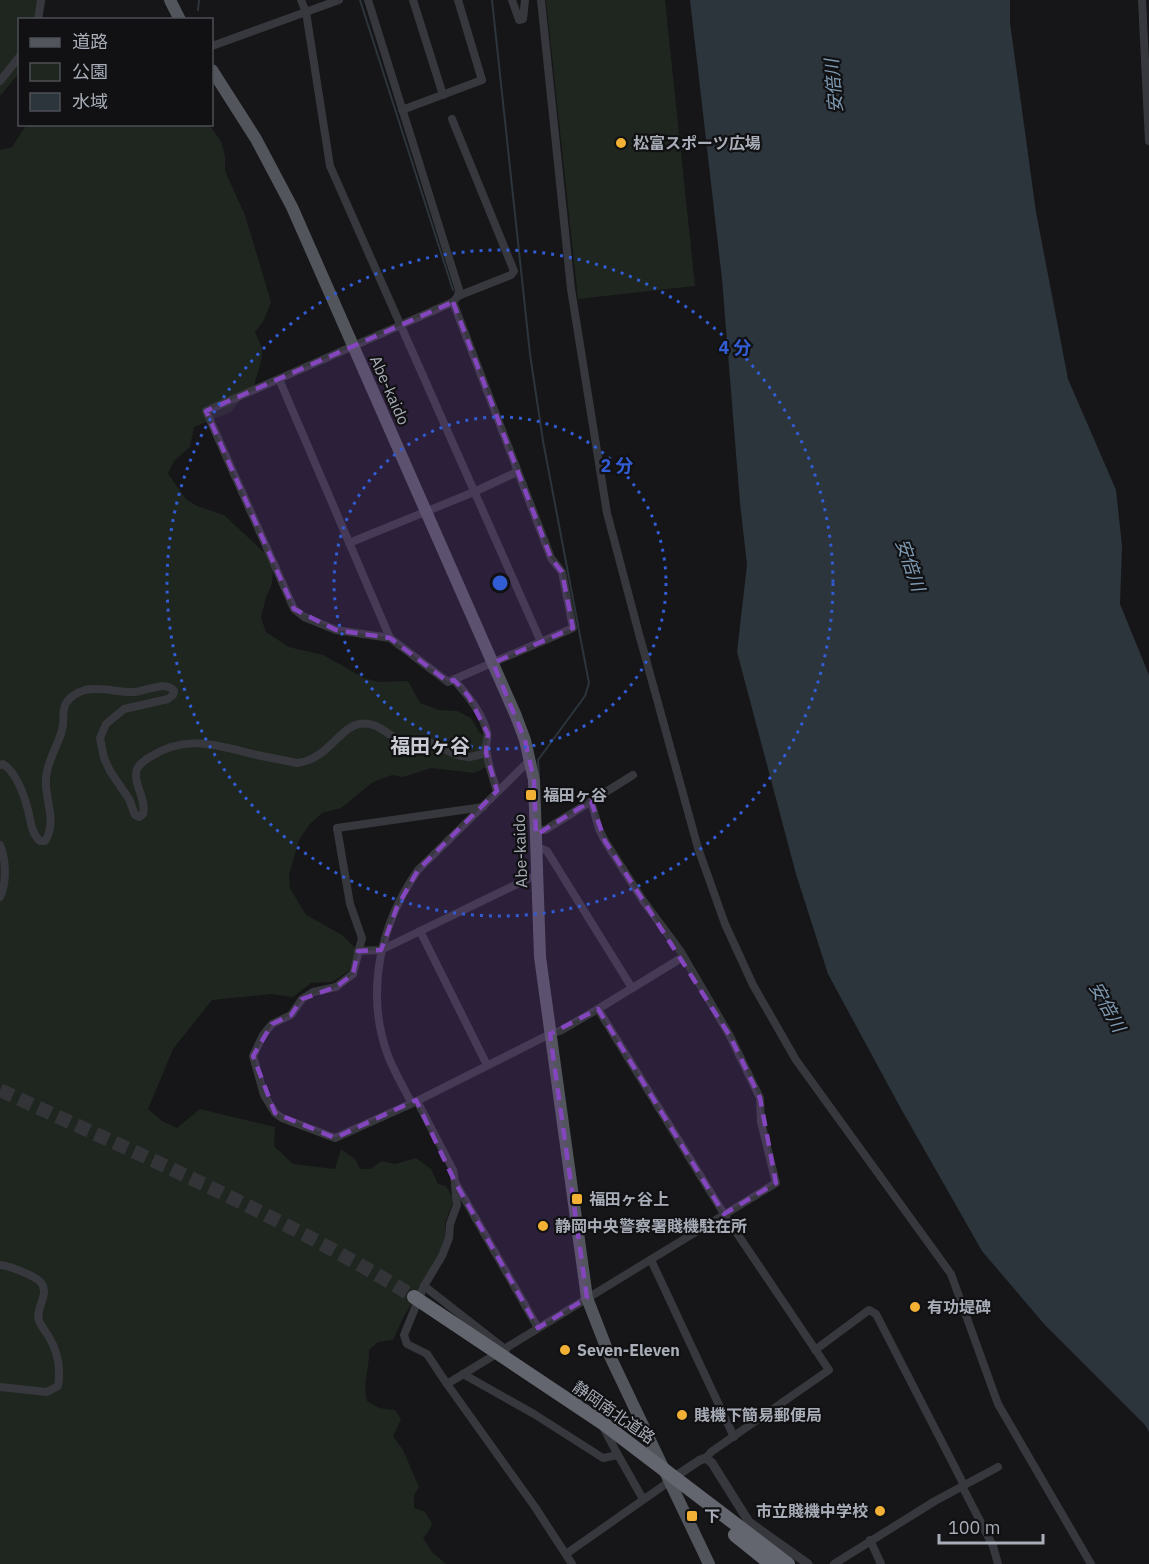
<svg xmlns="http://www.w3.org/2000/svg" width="1149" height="1564" viewBox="0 0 1149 1564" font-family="'IBM Plex Sans','Noto Sans JP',sans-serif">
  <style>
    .green { fill: #1e261f }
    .water { fill: #2c353c }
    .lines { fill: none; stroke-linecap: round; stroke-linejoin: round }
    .stream { stroke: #2c353c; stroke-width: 2 }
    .motorway-tunnel { stroke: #333438; stroke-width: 14; stroke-dasharray: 14 7; stroke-linecap: butt }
    .minor { stroke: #37383d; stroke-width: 8 }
    .tertiary { stroke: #37383d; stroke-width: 9 }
    .primary { stroke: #53555c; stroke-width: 12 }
    .motorway-bridge { stroke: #63666e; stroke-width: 14 }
    .marked { fill: #8446be; fill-opacity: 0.2; stroke: #8446be; stroke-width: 4.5; stroke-dasharray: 12 8; stroke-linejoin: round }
    .ring { fill: none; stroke: #325cd3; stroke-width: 3; stroke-dasharray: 3 6 }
    .poi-dot { fill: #f2b134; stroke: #111113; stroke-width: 2 }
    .labels { text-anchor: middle; stroke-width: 4.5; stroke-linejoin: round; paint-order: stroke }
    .poi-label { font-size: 16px; font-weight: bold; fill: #a8adb8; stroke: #111113; text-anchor: start }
    .street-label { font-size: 16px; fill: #a8adb8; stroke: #111113 }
    .water-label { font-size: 18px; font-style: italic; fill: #7f9bb3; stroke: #111113 }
    .quarter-label { font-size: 20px; font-weight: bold; fill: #c9ccd4; stroke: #111113 }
    .centre { fill: #325cd3; stroke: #111113; stroke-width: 3 }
    .ring-label { font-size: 18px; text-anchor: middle; font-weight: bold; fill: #325cd3; stroke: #111113; stroke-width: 4.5; stroke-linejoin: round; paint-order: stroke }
  </style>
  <rect width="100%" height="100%" fill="#161618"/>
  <g class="green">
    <polygon points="0,0 46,0 42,19 20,20 19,73 0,96"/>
    <polygon points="546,0 665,0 695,286 578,299"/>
    <path d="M30,125h179l12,16 4,15v15l20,44 26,87 -7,18 -9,12c2,5 6,12 7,18 1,13 -7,25 -8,39l-12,9 -11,14 -37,15 -4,20 -16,14 -6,13 18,25 11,7 27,9 42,39 7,16 -1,14 -6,13 -5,21 5,14 23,15 34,8 41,23 14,4 30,-1 12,22 19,7 18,1 14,7 8,14 7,6 6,18 -5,11 -13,6 -43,-5 -28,9 -11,-2 -19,7 -32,26 -19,5 -13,12 -10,15 -10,35 1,13 16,27 36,20 14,14 -7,22 -17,11 -21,1 -18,14 -22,-3 -59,6 -39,49 -25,60 14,12 15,7 23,-19 75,18 -1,19 19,18 42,5 6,-20 14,10 5,10h10l12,-8 13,3 21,-6 15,11 7,15 8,2 8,13 -9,24v15l-6,16 -20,40 -14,20 -12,26 -15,2 -9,8c1,18 -7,33 -2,51l12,7 16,2 6,9 -8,17 10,14 16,37 -5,8v13l11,4 7,11 -3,8 -6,7 9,14 14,12h-446v-1414l12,-3 13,-20z"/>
  </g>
  <polygon class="water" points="690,0 1010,0 1010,23 1036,212 1068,379 1116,490 1122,546 1120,604 1149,675 1149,1432 1145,1425 1045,1325 982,1251 900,1107 828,974 796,874 737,652 747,565 740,503 722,279"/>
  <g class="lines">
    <g class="stream">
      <polyline points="360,0 453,290"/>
      <polyline points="492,0 530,354 543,441 589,683 585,696 538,760 539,776"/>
      <polyline points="198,10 199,0"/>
    </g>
    <path class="motorway-tunnel" d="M0,1090c138,64 278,124 408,203"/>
    <g class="minor">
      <polyline points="301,0 306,12 330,166 541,642"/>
      <polyline points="368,0 459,290 458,296 453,302"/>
      <polyline points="413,0 443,95"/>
      <polyline points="512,0 519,20 523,19 525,0"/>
      <polyline points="541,0 571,289 607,513 639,634 698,848 725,924 753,985 796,1060 951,1274 998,1404 1091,1564"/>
      <polyline points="1142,0 1149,141"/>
      <polyline points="38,20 41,0"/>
      <polyline points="212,46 339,0"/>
      <polyline points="0,81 20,56"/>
      <polyline points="402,110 482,80 458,0"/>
      <polyline points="452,119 514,271 511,275 458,296"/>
      <polygon points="453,302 551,558 562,572 573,628 448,682 390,638 336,630 304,617 294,609 206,411"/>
      <polyline points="279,379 390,638"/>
      <polyline points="349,543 474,492 517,472"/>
      <path d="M454,680c13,14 28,32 33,52 2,6 -2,12 -1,18 2,14 7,28 11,41"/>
      <path d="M0,765l3,-1c14,9 21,31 25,46 3,11 3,23 12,31h5c13,-20 -1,-42 1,-63 1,-17 12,-32 16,-48 3,-10 -1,-17 4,-27 4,-6 12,-11 19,-13 16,-4 34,3 50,2 11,-1 32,-12 39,-1l-1,4 -5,4 -44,10 -18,15 -6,14 4,20 6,13 19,28 6,16 4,2 4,-3c4,-15 -11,-31 -6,-45 3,-6 8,-9 13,-12 38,-24 68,-11 107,-2 13,3 27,5 40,8 30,-3 42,-35 62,-39 20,-4 31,15 46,19 6,1 13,-2 19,-2 15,2 29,16 44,16 6,0 12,-3 18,-4"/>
      <polyline points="483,807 337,828 350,904 362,938 353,974 336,987 313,992 302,999 291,1015 272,1024 263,1035 253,1056 264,1095 275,1113 282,1118 335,1138 417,1101 550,1034 560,1031 598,1009 724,1214 829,1370 711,1452 706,1458"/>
      <polyline points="536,830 545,830 633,775"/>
      <path d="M0,845c6,15 7,37 0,52"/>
      <polyline points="537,847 547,851 632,988"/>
      <polyline points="420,931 487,1065"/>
      <polyline points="358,951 381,950 538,874"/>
      <polyline points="598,1009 683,957"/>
      <polyline points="417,1101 453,1170 455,1182 538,1328"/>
      <path d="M411,1102c-8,-16 -18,-32 -24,-49 -22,-63 -6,-130 31,-183l112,-110"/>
      <polyline points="651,1260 734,1437"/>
      <path d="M0,1265c10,1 37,11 42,19 7,11 -7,25 -3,37 2,5 7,11 10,16 9,15 12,31 9,49l-11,6 -47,-5"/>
      <polyline points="424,1286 506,1350"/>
      <polyline points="815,1350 869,1310 876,1314 964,1485"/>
      <polyline points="463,1374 534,1414 603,1458 618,1455 643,1499"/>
      <polyline points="447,1384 427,1354 407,1344 404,1335 424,1286 442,1256 449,1238 450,1224 457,1205 455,1185"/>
      <polyline points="602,1425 618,1455"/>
      <polyline points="962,1486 993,1546 998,1564"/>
      <polyline points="870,1540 881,1564"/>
      <polyline points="566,1554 670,1481"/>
      <polyline points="572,1564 535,1507 447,1384 776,1183 761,1122 760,1098 730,1036 681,952 644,902 605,841 599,829 591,801"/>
      <polyline points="834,1564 935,1501 998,1467"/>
    </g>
    <polyline class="tertiary" points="670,1480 700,1460 706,1458 712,1463 749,1522 808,1564"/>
    <g class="primary">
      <polyline points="170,0 180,20"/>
      <polyline points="212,70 256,139 292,207 516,716 525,740 534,780 540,957 587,1298 608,1352 709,1564"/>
    </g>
    <g class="motorway-bridge">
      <polyline points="414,1297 604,1424 788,1564"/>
      <polyline points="735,1535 771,1564"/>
    </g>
  </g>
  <path class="marked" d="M453,302l98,256 11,14 11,56 -80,35 32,77 9,40 2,55 55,-34 14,40 125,195 30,62 16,85 -52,31 -126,-205 -48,25 37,264 -49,30 -83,-146 -39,-82 -81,38 -60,-25 -22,-57 19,-32 19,-9 11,-16 34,-12 17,-13 5,-23 23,-1 16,-43 21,-37 79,-79 -11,-38 2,-19 -19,-37 -15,-17 -6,2 -58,-44 -54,-8 -42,-21 -88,-198z"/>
  <g class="ring">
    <circle cx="500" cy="583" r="166"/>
    <circle cx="500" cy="583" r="333"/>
  </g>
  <g class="poi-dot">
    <circle cx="621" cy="143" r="6"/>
    <rect x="525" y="789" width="12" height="12" rx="3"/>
    <rect x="571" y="1193" width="12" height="12" rx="3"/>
    <circle cx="543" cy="1226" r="6"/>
    <circle cx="915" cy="1307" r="6"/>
    <circle cx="565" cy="1350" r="6"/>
    <circle cx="682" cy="1415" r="6"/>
    <circle cx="880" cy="1511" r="6"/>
    <rect x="686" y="1510" width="12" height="12" rx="3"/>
  </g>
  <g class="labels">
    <g class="poi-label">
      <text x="633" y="149">松富スポーツ広場</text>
      <text x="543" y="801">福田ヶ谷</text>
      <text x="589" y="1205">福田ヶ谷上</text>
      <text x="555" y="1232">静岡中央警察署賤機駐在所</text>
      <text x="927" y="1313">有功堤碑</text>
      <text x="577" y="1356">Seven-Eleven</text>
      <text x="694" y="1421">賎機下簡易郵便局</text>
      <text x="868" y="1517" text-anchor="end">市立賤機中学校</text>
      <text x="704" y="1522">下</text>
    </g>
    <g class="street-label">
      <text transform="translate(390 390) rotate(66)" y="6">Abe-kaido</text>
      <text transform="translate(520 851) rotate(-92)" y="6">Abe-kaido</text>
      <text transform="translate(614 1412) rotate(35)" y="6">静岡南北道路</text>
    </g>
    <g class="water-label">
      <text transform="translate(834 86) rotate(-95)" y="6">安倍川</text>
      <text transform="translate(910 565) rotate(71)" y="6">安倍川</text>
      <text transform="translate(1107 1007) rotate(61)" y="6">安倍川</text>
    </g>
    <g class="quarter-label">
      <text x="430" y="753">福田ヶ谷</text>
    </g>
  </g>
  <circle cx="500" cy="583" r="9" class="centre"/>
  <g class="ring-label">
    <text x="735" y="354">4 分</text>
    <text x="617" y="472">2 分</text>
  </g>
  <rect x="18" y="18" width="195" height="108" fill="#111113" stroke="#4d4f55" stroke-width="1.5"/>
  <rect x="30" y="38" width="30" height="9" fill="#53555c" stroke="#4d4f55" stroke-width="1.5"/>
  <text x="72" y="48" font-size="18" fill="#a8adb8">道路</text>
  <rect x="30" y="63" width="30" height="18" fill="#1e261f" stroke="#4d4f55" stroke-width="1.5"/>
  <text x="72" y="78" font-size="18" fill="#a8adb8">公園</text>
  <rect x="30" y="93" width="30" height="18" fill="#2c353c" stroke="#4d4f55" stroke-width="1.5"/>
  <text x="72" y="108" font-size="18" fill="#a8adb8">水域</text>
  <path d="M939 1534v9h104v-9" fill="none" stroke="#a8adb8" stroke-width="3"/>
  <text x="948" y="1534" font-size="18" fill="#a8adb8" stroke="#111113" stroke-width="4.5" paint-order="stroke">100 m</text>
</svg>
